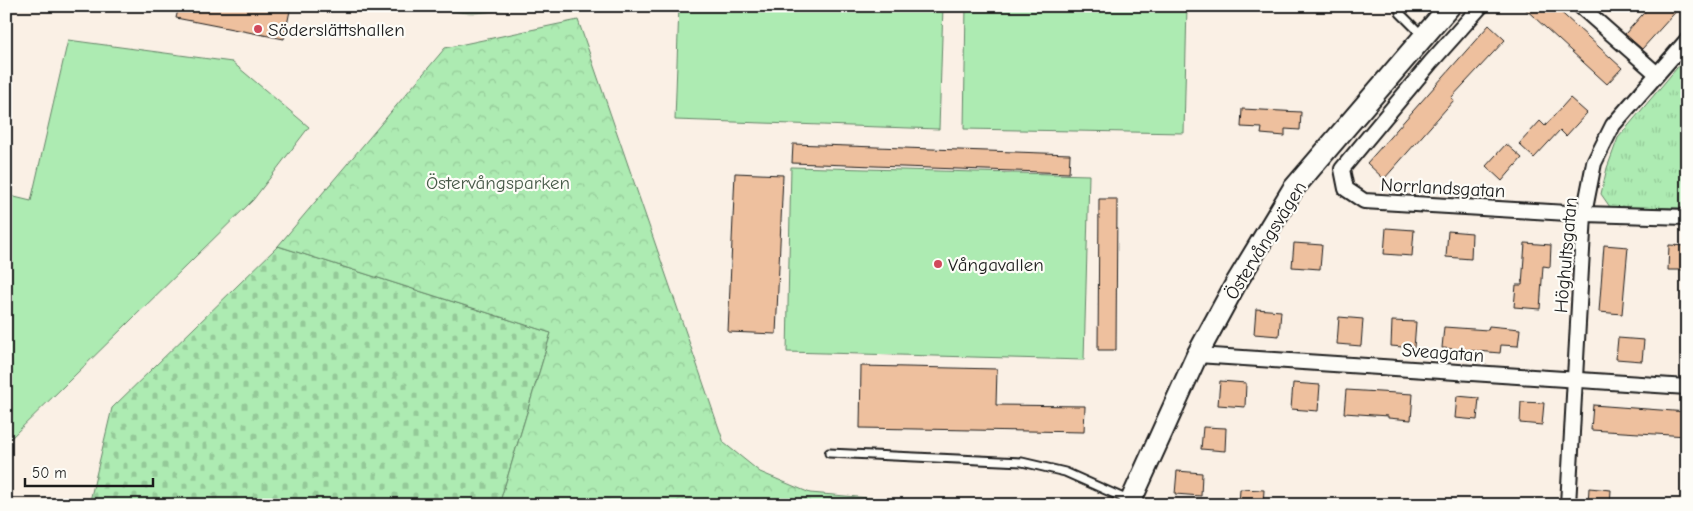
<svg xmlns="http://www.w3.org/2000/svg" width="1693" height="511" viewBox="0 0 1693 511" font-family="'Comic Neue',sans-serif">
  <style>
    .grass { fill: url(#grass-tufts); stroke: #648467 }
    .cemetery { fill: url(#cemetery-stones); stroke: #648467 }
    .park { fill: url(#park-crowns); stroke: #648467 }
    .pitch { fill: #adebb2; stroke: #648467 }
    .building { fill: #eec09e; stroke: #1c1c1c }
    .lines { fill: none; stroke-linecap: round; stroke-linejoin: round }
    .lane-casing { stroke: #1c1c1c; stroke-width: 11 }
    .street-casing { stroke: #1c1c1c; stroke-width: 18 }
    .secondary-casing { stroke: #1c1c1c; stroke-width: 24 }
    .lane { stroke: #fdfcf7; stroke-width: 7 }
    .street { stroke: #fdfcf7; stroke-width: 14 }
    .secondary { stroke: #fdfcf7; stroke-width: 20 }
    .poi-dot { fill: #d1495b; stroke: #fdfcf7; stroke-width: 2 }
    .labels { text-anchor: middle; stroke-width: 4.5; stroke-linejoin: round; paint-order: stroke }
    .poi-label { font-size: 19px; fill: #1c1c1c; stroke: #fdfcf7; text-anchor: start }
    .park-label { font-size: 19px; fill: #485a49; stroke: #fdfcf7 }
    .street-label { font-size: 19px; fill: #1c1c1c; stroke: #fdfcf7 }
  </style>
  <defs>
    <pattern id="grass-tufts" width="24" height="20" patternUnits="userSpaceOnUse" patternTransform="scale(1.25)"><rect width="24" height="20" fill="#adebb2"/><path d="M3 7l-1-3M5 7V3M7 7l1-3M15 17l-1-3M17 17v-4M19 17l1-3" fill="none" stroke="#94c998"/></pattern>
    <pattern id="cemetery-stones" width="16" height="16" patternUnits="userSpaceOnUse" patternTransform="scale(1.25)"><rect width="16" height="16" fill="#adebb2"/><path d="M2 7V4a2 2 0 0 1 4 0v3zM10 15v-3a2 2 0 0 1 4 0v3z" fill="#94c998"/></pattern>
    <pattern id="park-crowns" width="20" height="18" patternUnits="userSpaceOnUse" patternTransform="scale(1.25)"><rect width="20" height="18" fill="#adebb2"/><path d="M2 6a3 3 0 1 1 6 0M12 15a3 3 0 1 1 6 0" fill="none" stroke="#94c998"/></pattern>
  </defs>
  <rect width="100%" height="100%" fill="#faf0e5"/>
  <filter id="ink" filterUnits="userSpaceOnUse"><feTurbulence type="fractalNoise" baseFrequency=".02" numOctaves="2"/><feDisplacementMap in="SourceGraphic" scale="10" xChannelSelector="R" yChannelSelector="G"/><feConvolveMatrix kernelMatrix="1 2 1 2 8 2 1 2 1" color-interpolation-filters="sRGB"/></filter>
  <g filter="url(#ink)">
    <polygon class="grass" points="1687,56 1687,208 1610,207 1601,194 1607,168 1618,138"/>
    <polygon class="cemetery" points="278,246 551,333 499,505 89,505 112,408"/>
    <polygon class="park" points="578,20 724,443 760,472 810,493 952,505 499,505 551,333 278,246 445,48"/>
    <g class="pitch">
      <path d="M434,6h81c-28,8 -53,10 -81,0z"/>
      <polygon points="679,6 943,6 939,129 675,120"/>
      <polygon points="966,6 1187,6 1184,133 964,129"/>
      <polygon points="68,40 232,62 309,127 253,200 6,443 6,195 31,201"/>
      <polygon points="791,167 1089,175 1084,360 787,352"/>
    </g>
    <g class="building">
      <polygon points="179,6 291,6 284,39 176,18"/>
      <polygon points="1522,6 1554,6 1622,68 1607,84"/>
      <polygon points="1650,6 1681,6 1642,49 1625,34"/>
      <polygon points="1489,25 1505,40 1451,98 1454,100 1384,179 1367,163"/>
      <polygon points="1570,98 1587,113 1566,136 1560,130 1534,158 1519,144 1540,121 1545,126"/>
      <polygon points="1242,109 1301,112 1300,130 1285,129 1285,136 1261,134 1262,128 1241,127"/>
      <polygon points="793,144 1070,154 1069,173 792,163"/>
      <polygon points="1506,144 1522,158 1502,181 1486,166"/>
      <polygon points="735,173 783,175 776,334 728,332"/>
      <polygon points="1099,199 1117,199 1116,350 1098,350"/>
      <polygon points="1386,228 1414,230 1412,256 1384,254"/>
      <polygon points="1448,231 1472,233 1471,259 1446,257"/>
      <polygon points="1294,243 1322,245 1320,269 1292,267"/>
      <polygon points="1525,243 1551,245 1550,267 1543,266 1540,309 1514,307 1516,285 1522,285"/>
      <polygon points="1604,245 1628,247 1622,314 1599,312"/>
      <polygon points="1669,245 1687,246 1687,270 1668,270"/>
      <polygon points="1256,309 1281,311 1279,336 1254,334"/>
      <polygon points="1339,317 1363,319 1361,346 1337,344"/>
      <polygon points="1392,321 1416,322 1414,348 1391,346"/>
      <polygon points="1489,326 1520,329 1518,346 1501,345 1500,353 1442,348 1444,327 1488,330"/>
      <polygon points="1618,338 1644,340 1642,361 1616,359"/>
      <polygon points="861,366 997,369 996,405 1085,406 1084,432 860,428"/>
      <polygon points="1220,381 1246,383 1245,407 1218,405"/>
      <polygon points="1293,383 1320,385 1318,411 1291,409"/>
      <polygon points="1346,390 1413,394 1411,420 1388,418 1388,416 1344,413"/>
      <polygon points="1457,396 1479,398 1477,420 1455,418"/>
      <polygon points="1521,402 1544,403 1542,425 1520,423"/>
      <polygon points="1593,405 1687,412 1687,436 1591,430"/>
      <polygon points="1203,427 1226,428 1225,451 1201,449"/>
      <polygon points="1177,471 1202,473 1201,496 1175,494"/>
      <polygon points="1589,488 1611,490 1610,505 1588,505"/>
      <polygon points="1240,489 1264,490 1263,505 1239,505"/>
    </g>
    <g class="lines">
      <defs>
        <g id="lane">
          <polyline points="1399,6 1400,13 1422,35"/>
          <polyline points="829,453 1022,462 1065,472 1128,500"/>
        </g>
        <g id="street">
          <polyline points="1481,6 1431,62 1342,169 1346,189 1364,201 1584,214 1687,217"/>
          <polyline points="1580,6 1657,74"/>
          <polyline points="1197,355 1687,387"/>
          <polyline points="1568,505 1584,214 1594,163 1613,125 1687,40"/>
        </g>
        <polyline id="secondary" points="1129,505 1197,355 1235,285 1293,189 1450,6"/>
      </defs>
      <use href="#lane" class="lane-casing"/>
      <use href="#street" class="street-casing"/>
      <use href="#secondary" class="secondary-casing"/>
      <use href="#lane" class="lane"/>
      <use href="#street" class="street"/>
      <use href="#secondary" class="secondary"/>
    </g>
  </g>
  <g class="poi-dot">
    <circle cx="258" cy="29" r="5"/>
    <circle cx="938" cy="264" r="5"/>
  </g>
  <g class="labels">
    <g class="poi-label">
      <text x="268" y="36">Söderslättshallen</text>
      <text x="948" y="271">Vångavallen</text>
    </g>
    <g class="park-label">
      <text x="498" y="189">Östervångsparken</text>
    </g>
    <g class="street-label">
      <text transform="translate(1443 187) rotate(3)" y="7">Norrlandsgatan</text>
      <text transform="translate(1265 240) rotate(-58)" y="7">Östervångsvägen</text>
      <text transform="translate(1565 255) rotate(-85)" y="7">Höghultsgatan</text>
      <text transform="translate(1443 352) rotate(4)" y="7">Sveagatan</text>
    </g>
  </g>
  <rect width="1693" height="511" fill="none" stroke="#fdfcf7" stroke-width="25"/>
  <rect x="12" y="12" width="1668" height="486" fill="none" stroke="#1c1c1c" stroke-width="2" filter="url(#ink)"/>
  <path d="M25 478v8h128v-8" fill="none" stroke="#1c1c1c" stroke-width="2.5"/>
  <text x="32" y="478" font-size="15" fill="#1c1c1c" stroke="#fdfcf7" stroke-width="4" paint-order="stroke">50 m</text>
</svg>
